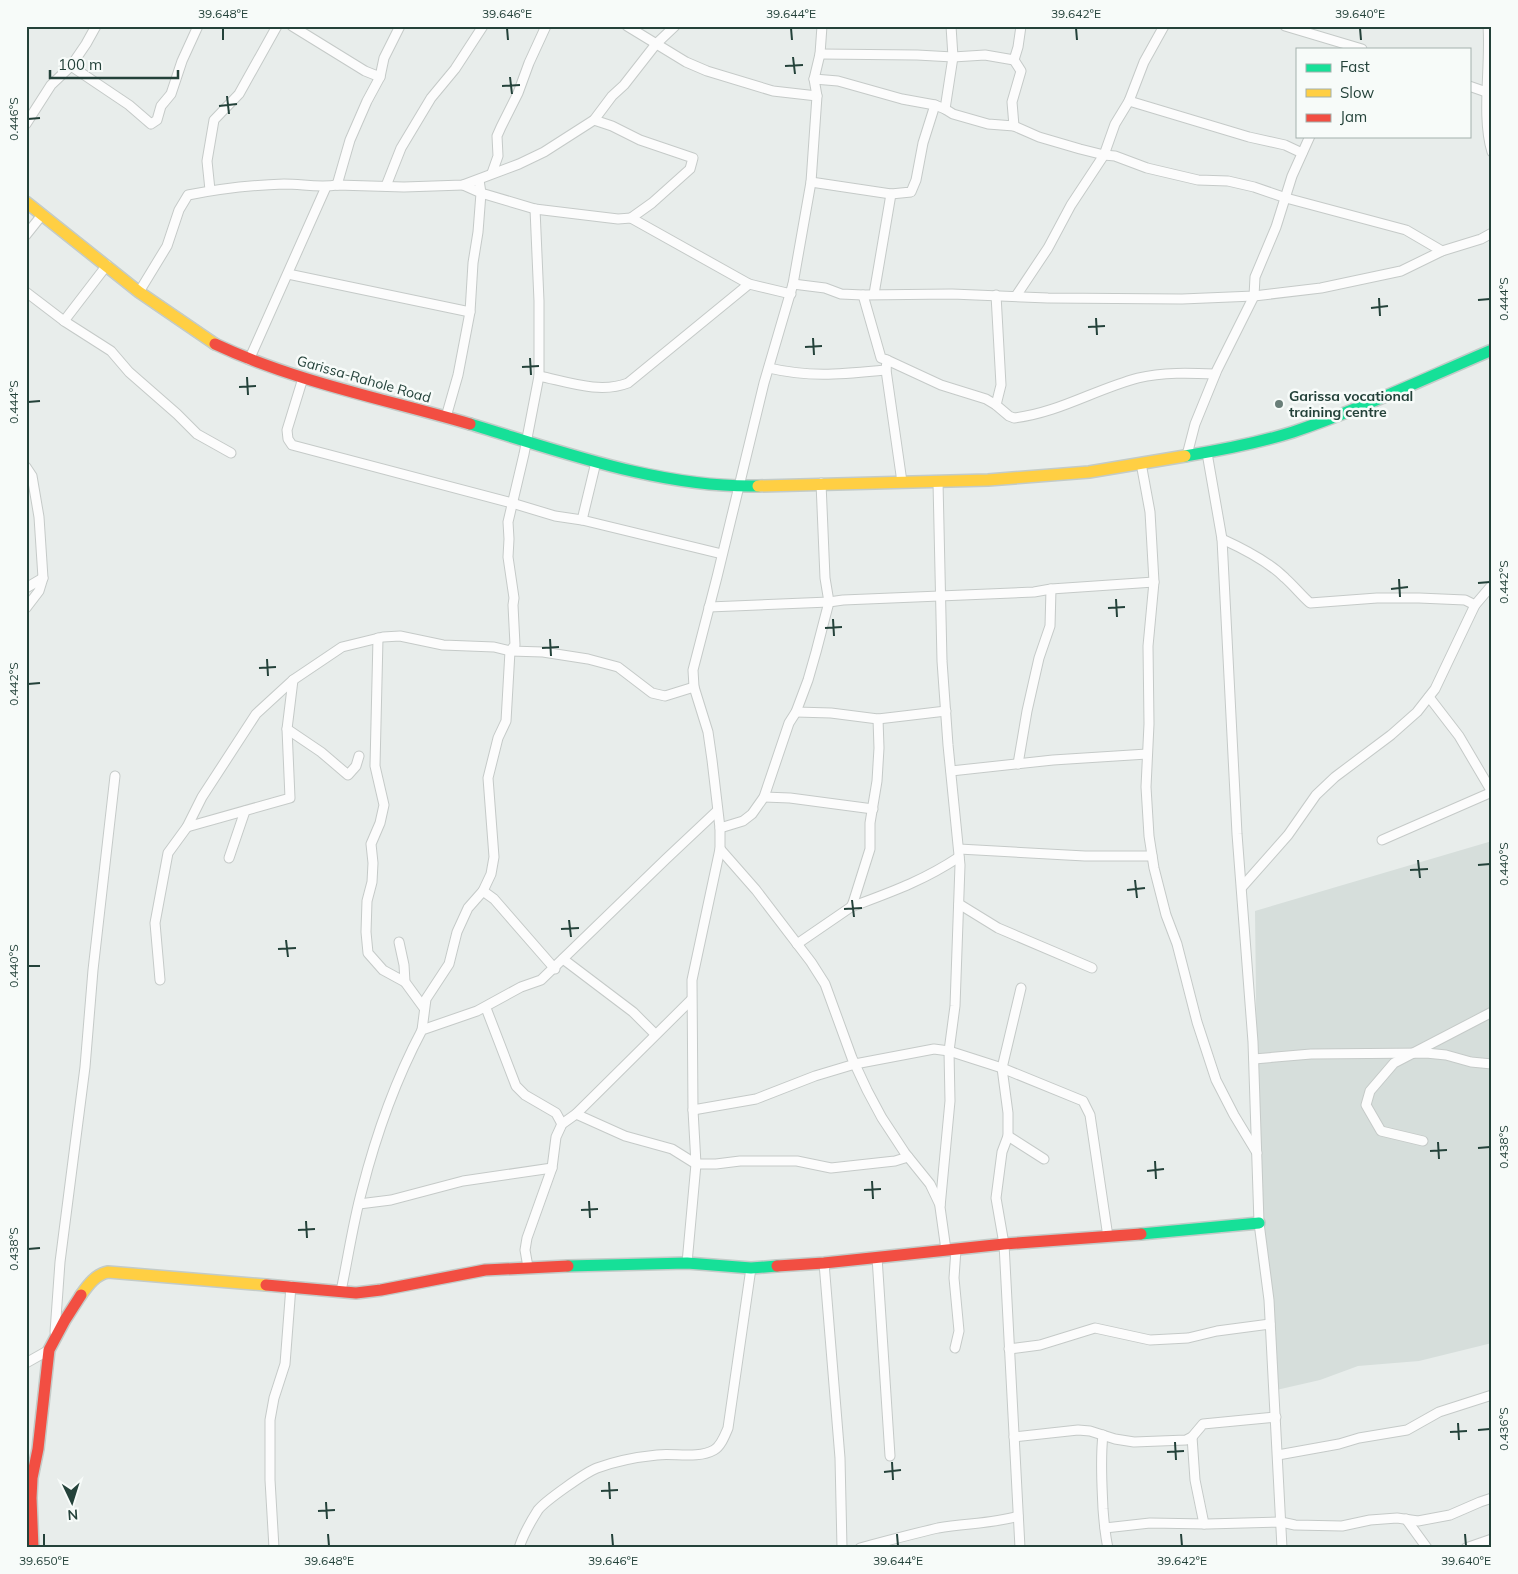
<svg xmlns="http://www.w3.org/2000/svg" width="1518" height="1574" viewBox="0 0 1518 1574" font-family="Mulish,sans-serif">
  <style>
    .built { fill: #d6dedb }
    .lines { fill: none; stroke-linecap: round; stroke-linejoin: round }
    .street-casing { stroke: #c5cac8; stroke-width: 11 }
    .fast-casing { stroke: #c3cbc8; stroke-width: 14 }
    .slow-casing { stroke: #c3cbc8; stroke-width: 14 }
    .jam-casing { stroke: #c3cbc8; stroke-width: 14 }
    .street { stroke: #fcfcfc; stroke-width: 9 }
    .fast { stroke: #16e098; stroke-width: 11 }
    .slow { stroke: #ffcf43; stroke-width: 11 }
    .jam { stroke: #f24e42; stroke-width: 11 }
    .ticks { fill: none; stroke: #24423a; stroke-width: 2 }
    .poi-dot { fill: #697e78; stroke: #f7fbf9; stroke-width: 2 }
    .labels { text-anchor: middle; stroke-width: 5; stroke-linejoin: round; paint-order: stroke }
    .street-label { font-size: 14px; fill: #24423a; stroke: #f7fbf9 }
    .poi-label { font-size: 14px; font-weight: bold; fill: #24423a; stroke: #f7fbf9; text-anchor: start }
    .neatline { fill: none; stroke: #24423a; stroke-width: 2 }
    .ticks-label { font-size: 12px; text-anchor: middle; fill: #24423a }
  </style>
  <rect width="100%" height="100%" fill="#e8edeb"/>
  <polygon class="built" points="1492,841 1492,1343 1419,1361 1358,1366 1320,1380 1272,1391 1257,1077 1255,911"/>
  <g class="lines">
    <defs>
      <g id="street">
        <polyline points="292,26 365,71 380,77"/>
        <polyline points="627,26 686,62 707,71 773,91 817,96"/>
        <polyline points="1285,26 1362,49"/>
        <path d="M1488,26c3,39 -7,90 4,126"/>
        <polyline points="820,54 917,55 953,57 985,55 1014,60"/>
        <polyline points="71,66 129,105 151,124 157,120 161,106 171,94 182,61 198,26"/>
        <polyline points="814,79 838,81 902,99 935,105 945,109 953,114 988,124 1014,126 1039,137 1080,149 1104,155 1115,156 1147,168 1198,180 1228,181 1254,187 1286,198 1406,230 1442,251"/>
        <polyline points="1469,86 1492,94"/>
        <polyline points="1129,101 1249,137 1285,145 1302,153"/>
        <polyline points="945,109 953,57 951,26"/>
        <polyline points="594,120 612,126 640,140 693,158 690,169 652,203 631,218"/>
        <polyline points="26,124 51,85 71,66 86,44 96,26"/>
        <polyline points="1014,126 1012,102 1021,71 1014,60 1018,47 1021,26"/>
        <polyline points="492,173 498,156 497,136 501,127 518,93 529,63 546,26"/>
        <polyline points="479,180 481,193 535,209 618,219 631,218 749,284 791,294"/>
        <polyline points="811,182 891,194 911,192 916,180 923,143 935,105"/>
        <polyline points="337,185 350,140 367,101 380,77 384,58 400,26"/>
        <polyline points="386,186 401,148 431,98 455,69 483,26"/>
        <polyline points="210,190 207,161 214,120 239,94 277,26"/>
        <polyline points="26,235 42,215"/>
        <polyline points="288,274 470,312 473,263 478,232 481,193 463,185"/>
        <polyline points="793,284 825,288 841,294 863,295 952,294 1048,298 1182,299 1254,296 1321,288 1401,271 1442,251 1481,239 1492,233"/>
        <polyline points="26,292 64,321 111,351 129,372 177,414 197,434 231,453"/>
        <path d="M139,292l28,-46 12,-36 9,-15c31,-6 64,-10 96,-11 18,0 35,4 53,1l67,2 59,-2 56,-21 25,-12 50,-32 18,-24 12,-11 32,-41 19,-18"/>
        <polyline points="874,294 891,194"/>
        <polyline points="863,295 881,358 887,360 886,370 902,482"/>
        <polyline points="1016,296 1048,248 1071,205 1104,155 1115,124 1129,101 1144,62 1164,26"/>
        <polyline points="64,321 107,265"/>
        <polyline points="249,360 326,187"/>
        <path d="M887,360l54,25 45,14 10,6 13,11 5,2c44,-5 82,-29 124,-40 25,-6 52,-5 77,-4"/>
        <path d="M769,368c42,10 74,6 117,2"/>
        <path d="M539,376c29,6 61,18 89,7l121,-99"/>
        <polyline points="303,378 287,430 288,439 292,445 512,503 555,516 582,520 722,554"/>
        <polyline points="996,405 1001,385 996,295"/>
        <polyline points="446,417 458,375 470,312"/>
        <polyline points="1207,453 1222,539 1237,834 1253,1042 1259,1223 1269,1300 1282,1548"/>
        <polyline points="1187,455 1195,424 1217,370 1254,296 1255,277 1276,227 1292,176 1310,136"/>
        <polyline points="1141,463 1150,512 1154,582 1148,646 1149,724 1146,787 1149,836 1154,868 1166,915 1177,944 1197,1022 1216,1080 1234,1115 1257,1153"/>
        <polyline points="26,467 32,476 39,517 43,578 39,591 26,608"/>
        <polyline points="938,482 942,661 948,745 960,865 955,1006 949,1051 950,1101 940,1207 946,1250"/>
        <polyline points="582,520 596,462"/>
        <path d="M1222,539c22,10 46,22 63,39 9,8 16,17 25,25l67,-5h42l46,2 10,5"/>
        <polyline points="26,588 43,578"/>
        <polyline points="709,607 829,602 843,600 1034,592 1051,589 1154,582"/>
        <polyline points="378,638 375,766 384,805 380,823 371,844 373,863 372,882 367,901 366,932 368,953 383,970 405,982"/>
        <polyline points="1429,697 1459,736 1492,792"/>
        <polyline points="796,712 831,713 878,719 946,711"/>
        <polyline points="287,729 321,752 348,775 356,766 359,756"/>
        <polyline points="1018,764 1027,711 1039,658 1050,626 1051,589"/>
        <polyline points="951,771 1053,760 1147,754"/>
        <polyline points="764,797 790,798 873,809"/>
        <polyline points="187,827 290,798 287,729 293,680"/>
        <polyline points="720,828 743,821 752,814 764,797 789,723 796,712 808,680 816,652 829,602 825,578 821,483"/>
        <polyline points="1382,840 1492,792"/>
        <polyline points="720,849 756,890 811,962 825,984 852,1058 867,1090 882,1118 905,1153 930,1184 940,1205"/>
        <polyline points="959,849 1085,856 1152,856"/>
        <polyline points="229,858 245,811"/>
        <polyline points="1242,887 1288,835 1316,795 1335,777 1391,735 1417,712 1435,689 1475,605 1492,585"/>
        <polyline points="483,891 491,874 494,857 488,778 498,738 506,721 510,651 515,645 513,605 514,598 508,557 509,539 508,522 524,454 539,376 539,301 535,209"/>
        <polyline points="959,904 998,928 1092,968"/>
        <path d="M851,907c40,-15 72,-26 108,-50"/>
        <polyline points="399,942 404,965 405,982 424,1008"/>
        <polyline points="797,944 851,907 853,903 870,849 870,823 877,781 879,748 878,719"/>
        <polyline points="563,959 633,1012 655,1034"/>
        <polyline points="160,980 155,923 168,853 187,827 202,797 256,714 293,680 342,647 383,637 400,636 443,645 494,647 510,651 543,652 588,659 618,667 652,693 665,696 694,687"/>
        <polyline points="486,1008 516,1086 525,1095 556,1113 562,1124"/>
        <polyline points="422,1030 426,999 449,964 457,932 468,908 483,891 494,899 555,969"/>
        <polyline points="1254,1059 1311,1054 1426,1053 1446,1055 1471,1062 1492,1064"/>
        <polyline points="693,1110 756,1099 815,1076 855,1064 934,1049 949,1051 1002,1068 1083,1101 1090,1115 1108,1237"/>
        <polyline points="576,1114 625,1136 672,1149 696,1164 716,1164 740,1161 797,1161 831,1168 895,1161 908,1157"/>
        <polyline points="1008,1136 1044,1159"/>
        <polyline points="1423,1141 1381,1131 1366,1105 1370,1091 1394,1063 1492,1012"/>
        <polyline points="359,1204 391,1200 463,1181 552,1168"/>
        <polyline points="877,1257 890,1456"/>
        <polyline points="687,1263 696,1164 693,1110 692,980 720,849 720,828 712,760 708,732 694,687 693,670 717,577 764,383 793,284 811,182 817,96 814,79 820,54 822,26"/>
        <polyline points="824,1263 840,1458 842,1548"/>
        <polyline points="528,1267 525,1250 527,1238 552,1168 556,1137 562,1124 576,1114 691,1000"/>
        <path d="M341,1291c7,-33 12,-68 21,-101 14,-55 33,-109 60,-160l55,-19 44,-24 20,-7 125,-121 51,-48"/>
        <polyline points="55,1332 60,1262 85,1067 93,970 115,776"/>
        <polyline points="955,1348 959,1331 954,1278 956,1249"/>
        <polyline points="1009,1349 1040,1345 1095,1328 1150,1340 1188,1338 1217,1331 1270,1324"/>
        <polyline points="26,1363 49,1350"/>
        <path d="M1103,1435c-3,25 -1,49 0,74 1,13 2,26 5,39"/>
        <polyline points="1014,1437 1078,1430 1090,1431 1115,1439 1134,1442 1186,1440 1192,1437 1203,1424 1276,1417"/>
        <polyline points="1192,1437 1195,1480 1204,1524"/>
        <polyline points="1278,1455 1339,1444 1359,1438 1407,1430 1439,1412 1492,1395"/>
        <polyline points="1406,1519 1427,1548"/>
        <polyline points="1105,1528 1150,1523 1207,1524 1281,1522 1295,1525 1342,1526 1370,1520 1397,1518 1418,1521 1450,1515 1480,1502 1492,1498"/>
        <polyline points="274,1548 270,1480 270,1420 274,1398 285,1364 291,1286"/>
        <path d="M519,1548c4,-13 12,-27 19,-38 7,-9 48,-38 59,-42 19,-7 40,-11 60,-13 17,-2 41,4 57,-5 7,-4 11,-15 14,-22l23,-160"/>
        <path d="M860,1548c26,-7 52,-14 78,-20 27,-5 54,-4 80,-12"/>
        <polyline points="1020,1548 1004,1244 996,1198 1002,1152 1008,1136 1008,1113 1002,1068 1021,988"/>
        <polyline points="1466,1548 1492,1539"/>
      </g>
      <g id="fast">
        <path d="M470,424c93,28 190,64 288,62"/>
        <path d="M1185,456c37,-6 73,-13 108,-24 68,-23 133,-54 199,-82"/>
        <polyline points="1141,1234 1259,1223"/>
        <polyline points="568,1266 687,1263 751,1268 777,1266"/>
      </g>
      <g id="slow">
        <polyline points="26,202 139,292 215,344"/>
        <polyline points="758,486 988,480 1089,472 1185,456"/>
        <path d="M81,1295c7,-10 15,-21 27,-23l158,13"/>
      </g>
      <g id="jam">
        <path d="M215,344c81,38 170,55 255,80"/>
        <polyline points="777,1266 824,1263 1004,1244 1141,1234"/>
        <polyline points="266,1285 356,1293 381,1290 485,1270 568,1266"/>
        <polyline points="33,1548 31,1498 32,1478 38,1449 49,1350 65,1320 81,1295"/>
      </g>
    </defs>
    <use href="#street" class="street-casing"/>
    <use href="#fast" class="fast-casing"/>
    <use href="#slow" class="slow-casing"/>
    <use href="#jam" class="jam-casing"/>
    <use href="#street" class="street"/>
    <use href="#fast" class="fast"/>
    <use href="#slow" class="slow"/>
    <use href="#jam" class="jam"/>
  </g>
  <path class="ticks" d="M223,28v12M507,28l1,12M791,28l1,12M1076,28l1,12M1360,28l1,12M793,57l2,17M785,66l18,-1M510,77l2,17M502,86l18,-1M227,96l2,18M219,106l18,-2M28,119l12,-1M1379,298l1,18M1478,300l12,-1M1371,308l17,-2M1096,318l1,17M1088,327l17,-1M813,338l1,17M805,347l17,-1M530,358l1,17M522,367l17,-1M247,377l1,18M239,387l17,-1M28,402l12,-1M1399,579l1,18M1478,583l12,-1M1391,589l17,-2M1116,599l1,18M1108,608l17,-1M833,619l1,17M825,628l17,-1M550,639l1,17M542,648l17,-1M267,659l1,17M259,668l17,-1M28,684l12,-1M1418,860l2,18M1478,865l12,-1M1410,870l18,-1M1135,880l2,18M1127,890l18,-2M852,900l2,17M844,909l18,-1M569,920l2,17M561,929l18,-1M286,940l2,17M278,949l18,-1M28,966h12M1438,1142l1,17M1478,1148l12,-1M1430,1151l17,-1M1155,1161l1,18M1147,1171l17,-2M872,1181l1,18M864,1190l17,-1M589,1201l1,17M581,1210l17,-1M306,1221l1,17M298,1230l17,-1M28,1249l12,-1M1458,1423l1,17M1478,1430l12,-1M1450,1432l17,-1M1175,1442l1,18M1167,1452l17,-1M892,1462l1,18M884,1472l17,-2M609,1482l1,17M601,1491l17,-1M326,1502l1,17M318,1511l17,-1M44,1534v12M328,1534l1,12M612,1534l1,12M897,1534l1,12M1181,1534l1,12M1465,1534l1,12"/>
  <circle class="poi-dot" cx="1279" cy="404" r="5"/>
  <g class="labels">
    <g class="street-label">
      <text transform="translate(364 379) rotate(16)" y="5">Garissa-Rahole Road</text>
    </g>
    <g class="poi-label">
      <text x="1289" y="401">Garissa vocational<tspan x="1289" dy="16">training centre</tspan></text>
    </g>
  </g>
  <rect width="1518" height="1574" fill="none" stroke="#f7fbf9" stroke-width="55"/>
  <rect x="1296" y="48" width="175" height="90" fill="#f7fbf9" stroke="#a3b1ad"/>
  <rect x="1306" y="64" width="25" height="8" fill="#16e098" stroke="#a3b1ad"/>
  <text x="1340" y="72" font-size="15" fill="#24423a">Fast</text>
  <rect x="1306" y="89" width="25" height="8" fill="#ffcf43" stroke="#a3b1ad"/>
  <text x="1340" y="98" font-size="15" fill="#24423a">Slow</text>
  <rect x="1306" y="114" width="25" height="8" fill="#f24e42" stroke="#a3b1ad"/>
  <text x="1340" y="122" font-size="15" fill="#24423a">Jam</text>
  <g transform="translate(72 1502) rotate(176)" stroke="#f7fbf9" stroke-width="4" paint-order="stroke">
  <path d="M0-4L9 19L0 12L-9 19Z" fill="#24423a"/>
  <text y="-8" font-size="14" font-weight="bold" text-anchor="middle" fill="#24423a">N</text>
  </g>
  <path d="M50 70v8h128v-8" fill="none" stroke="#24423a" stroke-width="2.5"/>
  <text x="58" y="70" font-size="15" fill="#24423a" stroke="#f7fbf9" stroke-width="4" paint-order="stroke">100 m</text>
  <rect x="28" y="28" width="1462" height="1518" class="neatline"/>
  <g class="ticks-label">
    <text x="223" y="18">39.648°E</text>
    <text x="507" y="18">39.646°E</text>
    <text x="791" y="18">39.644°E</text>
    <text x="1076" y="18">39.642°E</text>
    <text x="1360" y="18">39.640°E</text>
    <text transform="translate(14 119) rotate(-90)" y="4">0.446°S</text>
    <text transform="translate(1504 299) rotate(-90)" y="4">0.444°S</text>
    <text transform="translate(14 402) rotate(-90)" y="4">0.444°S</text>
    <text transform="translate(1504 582) rotate(-90)" y="4">0.442°S</text>
    <text transform="translate(14 684) rotate(-90)" y="4">0.442°S</text>
    <text transform="translate(1504 864) rotate(-90)" y="4">0.440°S</text>
    <text transform="translate(14 966) rotate(-90)" y="4">0.440°S</text>
    <text transform="translate(1504 1147) rotate(-90)" y="4">0.438°S</text>
    <text transform="translate(14 1249) rotate(-90)" y="4">0.438°S</text>
    <text transform="translate(1504 1429) rotate(-90)" y="4">0.436°S</text>
    <text x="44" y="1565">39.650°E</text>
    <text x="329" y="1565">39.648°E</text>
    <text x="613" y="1565">39.646°E</text>
    <text x="898" y="1565">39.644°E</text>
    <text x="1182" y="1565">39.642°E</text>
    <text x="1466" y="1565">39.640°E</text>
  </g>
</svg>
